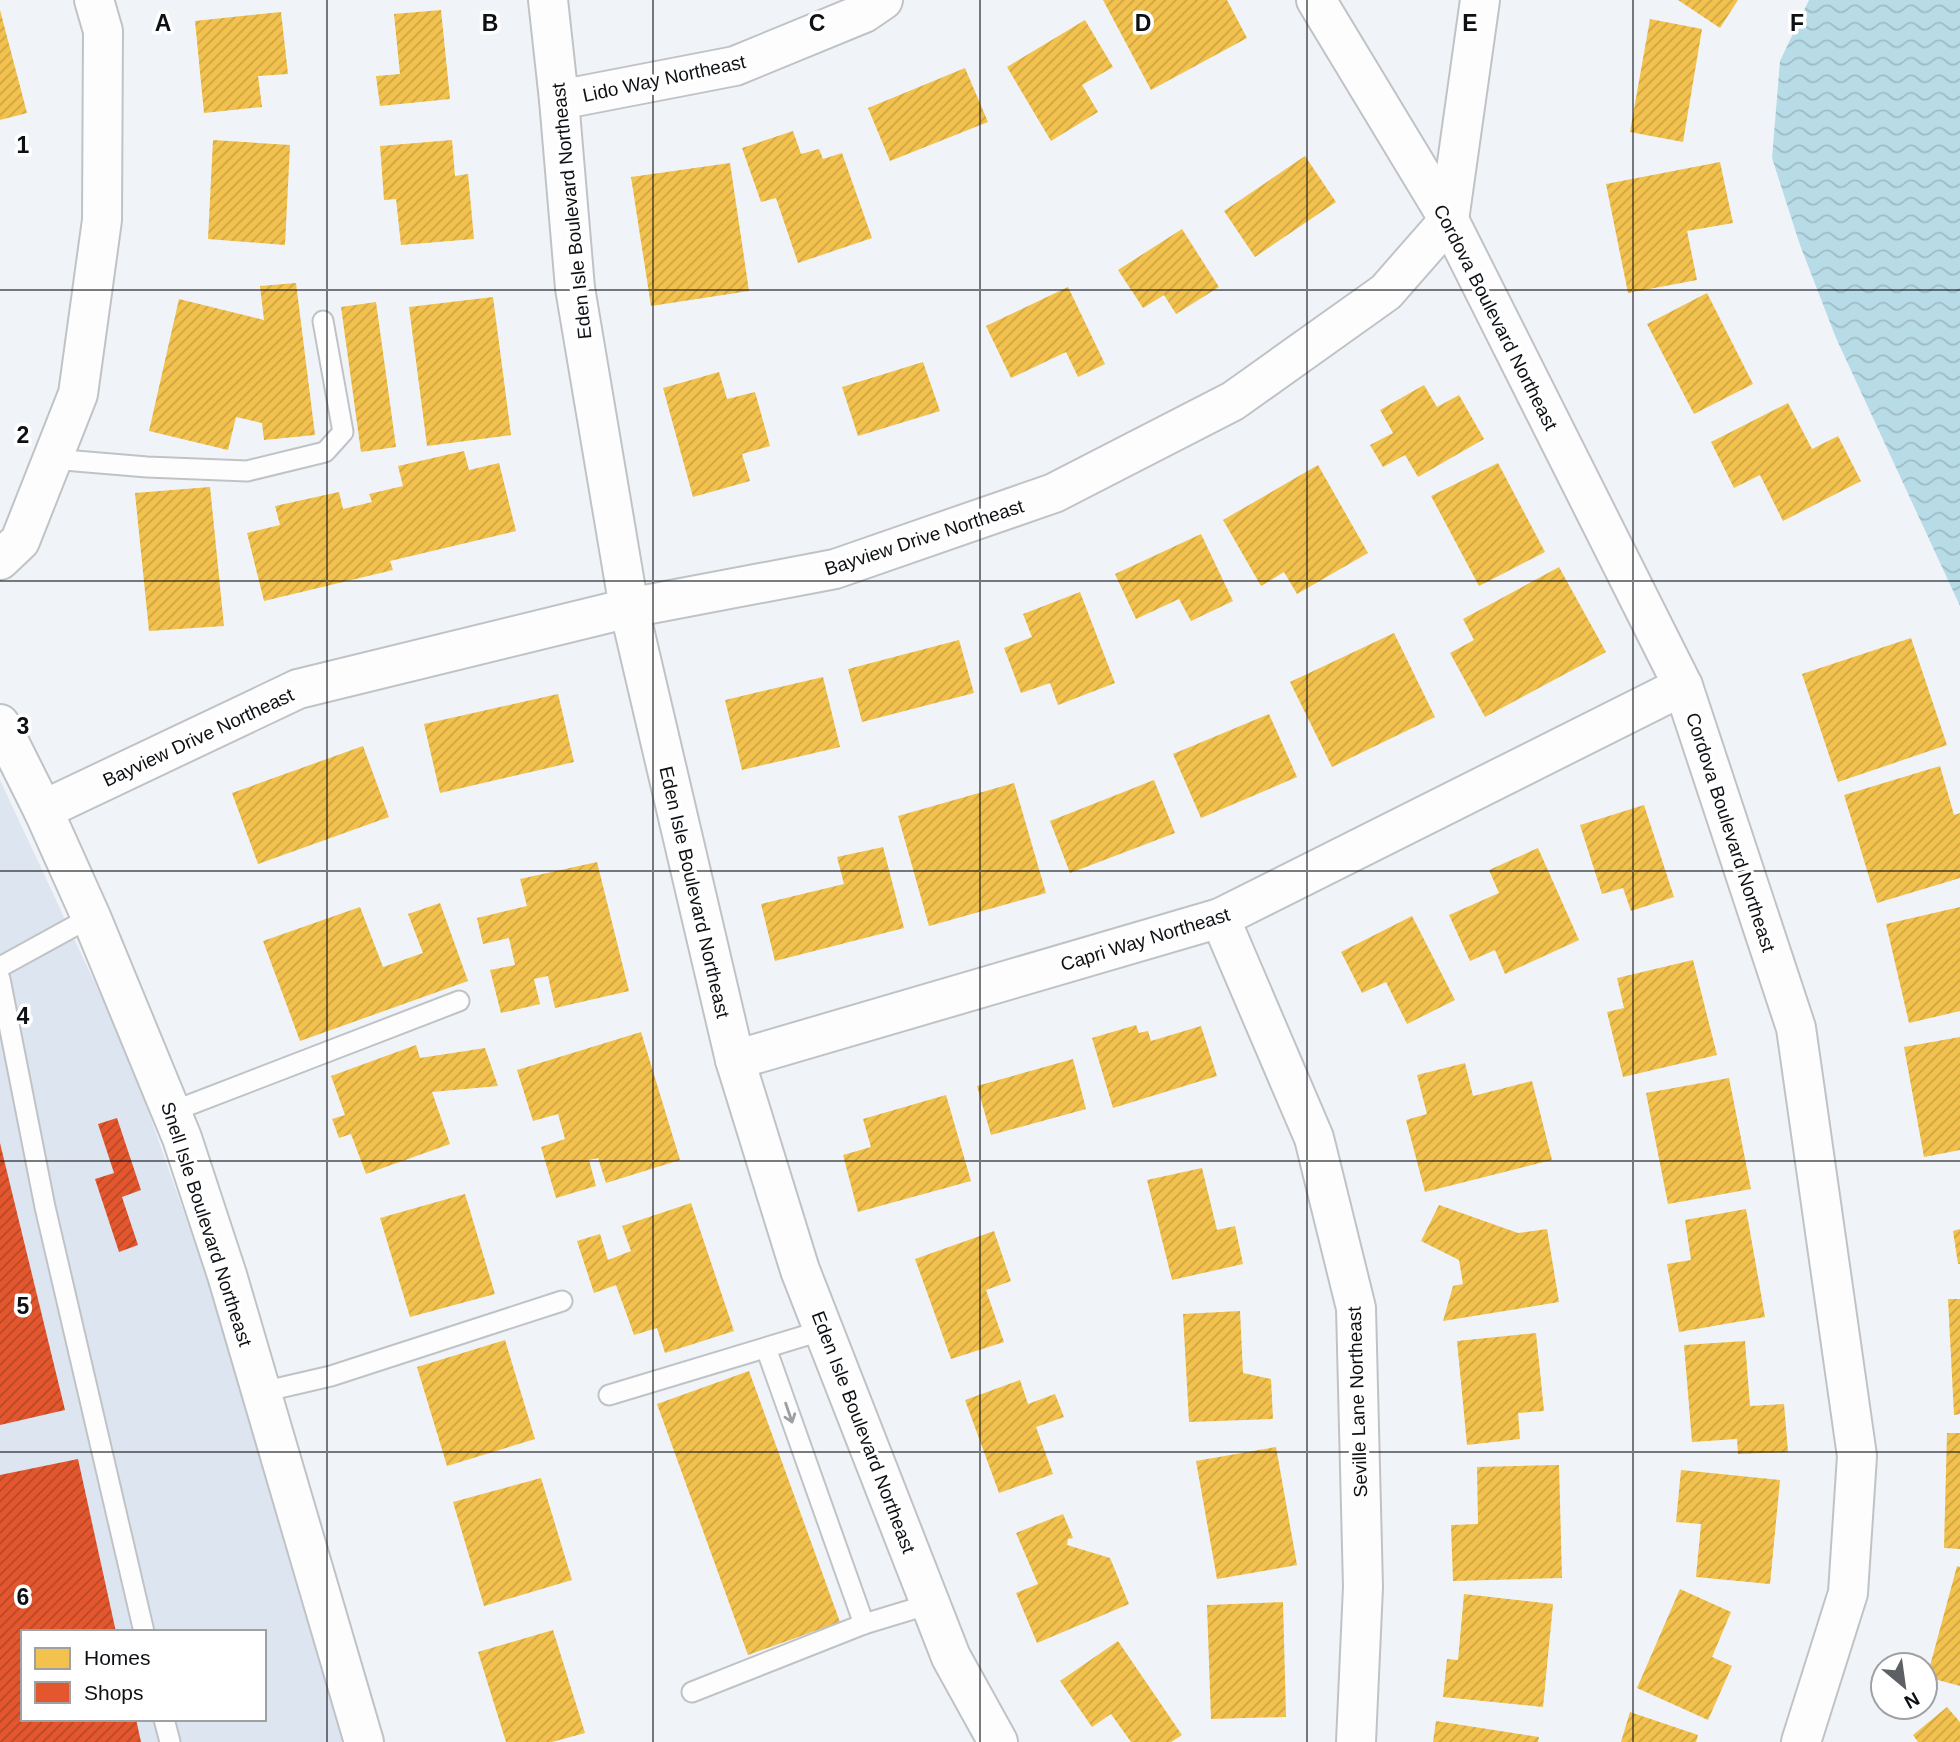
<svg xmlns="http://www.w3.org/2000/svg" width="1960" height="1742" viewBox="0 0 1960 1742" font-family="Arial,sans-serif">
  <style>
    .built { fill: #dde6f0; fill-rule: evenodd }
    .water { fill: url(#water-waves) }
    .homes { fill: url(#homes-hatch) }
    .shops { fill: url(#shops-hatch) }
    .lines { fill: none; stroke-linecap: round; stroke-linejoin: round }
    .lane-casing { stroke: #c0c3c6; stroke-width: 23 }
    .street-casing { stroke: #c0c3c6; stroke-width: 42 }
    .secondary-casing { stroke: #c0c3c6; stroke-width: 42 }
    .lane { stroke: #fdfdfe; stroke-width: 19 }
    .street { stroke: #fdfdfe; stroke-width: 38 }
    .secondary { stroke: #fdfdfe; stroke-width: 38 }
    .oneway { stroke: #9d9fa0 }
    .grid { fill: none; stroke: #0e1114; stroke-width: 2; stroke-opacity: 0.55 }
    .labels { text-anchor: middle; stroke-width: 7; stroke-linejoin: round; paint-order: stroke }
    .street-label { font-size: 19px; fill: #0e1114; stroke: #fff }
    .grid-label { font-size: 23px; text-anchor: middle; font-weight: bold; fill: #0e1114; stroke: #fff; stroke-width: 7; stroke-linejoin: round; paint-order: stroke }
  </style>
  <defs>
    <pattern id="water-waves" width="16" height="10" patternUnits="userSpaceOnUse" patternTransform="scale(1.75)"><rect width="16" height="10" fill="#b8dce7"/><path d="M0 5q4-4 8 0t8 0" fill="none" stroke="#9dbcc5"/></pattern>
    <pattern id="homes-hatch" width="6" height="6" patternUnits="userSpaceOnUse" patternTransform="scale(1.75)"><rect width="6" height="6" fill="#f2c14e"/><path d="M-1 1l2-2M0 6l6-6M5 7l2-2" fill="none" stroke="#cea543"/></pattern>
    <pattern id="shops-hatch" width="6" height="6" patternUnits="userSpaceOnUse" patternTransform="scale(1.75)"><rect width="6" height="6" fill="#e4572e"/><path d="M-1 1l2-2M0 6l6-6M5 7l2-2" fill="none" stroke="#b74726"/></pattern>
  </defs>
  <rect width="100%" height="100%" fill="#f0f4f8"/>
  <path class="built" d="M0,780l128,274 91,258 125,430h-344zM23,1632h241v87h-241z"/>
  <polygon class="water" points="1809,0 1960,0 1960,606 1836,338 1800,245 1772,158 1780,61"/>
  <g class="homes">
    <polygon points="1103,0 1227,0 1247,38 1151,90"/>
    <polygon points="1678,0 1738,0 1720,28"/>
    <polygon points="0,10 27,113 0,120"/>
    <polygon points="441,10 450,99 380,106 376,76 400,74 394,14"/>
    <polygon points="281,12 288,74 258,76 262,107 204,113 195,21"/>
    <polygon points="1650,19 1702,29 1683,142 1630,132"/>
    <polygon points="1085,20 1113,67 1082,85 1098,112 1051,141 1007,67"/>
    <polygon points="965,68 988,122 890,161 868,108"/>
    <polygon points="793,131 801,154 819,149 823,159 842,153 872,238 798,263 776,198 761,202 742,148"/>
    <polygon points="213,140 290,145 285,245 208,239"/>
    <polygon points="452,140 455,176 468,174 474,239 401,245 396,199 384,200 380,146"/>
    <polygon points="1305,156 1336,202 1255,257 1224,211"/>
    <polygon points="1720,162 1733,223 1687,231 1697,280 1628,293 1606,184"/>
    <polygon points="730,163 749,291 651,306 631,177"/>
    <polygon points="1182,229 1219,287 1176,314 1164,295 1143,308 1118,270"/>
    <polygon points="296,283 315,435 264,440 262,423 236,417 228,450 149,431 179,299 264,320 260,286"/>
    <polygon points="1068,287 1105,364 1078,377 1066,352 1011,378 986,326"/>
    <polygon points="1707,293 1753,384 1694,414 1647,324"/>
    <polygon points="493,297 511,435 427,446 409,307"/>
    <polygon points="376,302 396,447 361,452 341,307"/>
    <polygon points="923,362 940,411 858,436 842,387"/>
    <polygon points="719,372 727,399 755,392 770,446 742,454 750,481 693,497 663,388"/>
    <polygon points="1424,385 1437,407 1459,395 1484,439 1418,477 1405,455 1383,467 1370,445 1393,433 1380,410"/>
    <polygon points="1788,403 1812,449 1838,436 1861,481 1783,521 1760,475 1734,488 1711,442"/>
    <polygon points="464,451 469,470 499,463 516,531 390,561 393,570 264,601 247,533 280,525 275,506 339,492 343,509 372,502 369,494 403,486 398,466"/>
    <polygon points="1498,463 1545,552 1479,586 1431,496"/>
    <polygon points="1318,465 1368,553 1297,594 1284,572 1261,586 1223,520"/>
    <polygon points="210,487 224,626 149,631 135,493"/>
    <polygon points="1201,534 1233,601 1191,621 1179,599 1136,619 1115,574"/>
    <polygon points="1559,567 1606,652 1485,717 1450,653 1474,640 1463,619"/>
    <polygon points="1080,592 1115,683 1058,705 1050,683 1021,693 1004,648 1032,637 1023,614"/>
    <polygon points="1394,633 1435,717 1332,767 1290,682"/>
    <polygon points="1911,638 1947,745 1838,782 1802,674"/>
    <polygon points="959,640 974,693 862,722 848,669"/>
    <polygon points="823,677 840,747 742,770 725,700"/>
    <polygon points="558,694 574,762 440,793 424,724"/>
    <polygon points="1269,714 1297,777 1201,818 1173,754"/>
    <polygon points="363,746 389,817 258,864 232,793"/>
    <polygon points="1940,766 1954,815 1960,813 1960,878 1877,903 1844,795"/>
    <polygon points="1154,780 1175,833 1070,873 1050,821"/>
    <polygon points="1014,783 1046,893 929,926 898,816"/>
    <polygon points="1644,805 1674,897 1631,911 1623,888 1602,894 1580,825"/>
    <polygon points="883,847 904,928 775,961 761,904 844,884 837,857"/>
    <polygon points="1538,848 1579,940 1505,974 1495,950 1470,961 1449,915 1499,893 1489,870"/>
    <polygon points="597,862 629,991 555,1008 548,976 534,979 540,1004 501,1013 490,970 515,965 509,938 483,944 477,918 527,906 520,879"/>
    <polygon points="440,903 468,981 300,1041 263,941 360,907 383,967 423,953 408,914"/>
    <polygon points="1960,907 1960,1011 1909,1023 1886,924"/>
    <polygon points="1412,916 1455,1000 1407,1024 1386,982 1362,993 1341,952"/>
    <polygon points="1693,960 1717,1055 1623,1077 1607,1012 1624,1008 1617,978"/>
    <polygon points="1136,1025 1139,1033 1148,1031 1151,1041 1201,1026 1217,1076 1113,1108 1092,1038"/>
    <polygon points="641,1032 680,1160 606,1183 598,1158 589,1160 596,1186 556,1198 541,1147 565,1139 558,1114 533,1121 517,1070"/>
    <polygon points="1960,1037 1960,1150 1924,1157 1904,1047"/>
    <polygon points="416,1045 420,1058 485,1048 498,1086 432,1092 450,1144 366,1174 351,1134 339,1138 332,1119 345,1115 331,1076"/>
    <polygon points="1073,1059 1086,1109 991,1135 977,1086"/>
    <polygon points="1465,1063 1473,1096 1532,1081 1552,1160 1425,1192 1406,1120 1427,1114 1417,1075"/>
    <polygon points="1729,1078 1751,1189 1668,1204 1646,1093"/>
    <polygon points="946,1095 971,1181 858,1212 843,1155 871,1147 863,1119"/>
    <polygon points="1202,1168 1217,1230 1235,1226 1243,1264 1172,1280 1147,1180"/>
    <polygon points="465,1194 495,1294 410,1317 380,1218"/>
    <polygon points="691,1203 734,1331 665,1353 657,1328 634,1335 616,1285 594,1293 577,1241 600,1234 608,1260 631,1251 622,1226"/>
    <polygon points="1439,1205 1518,1233 1547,1229 1559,1302 1443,1321 1453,1286 1463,1284 1459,1260 1421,1241"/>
    <polygon points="1746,1209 1765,1317 1679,1332 1667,1264 1691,1260 1685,1220"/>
    <polygon points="1960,1229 1960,1264 1958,1264 1953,1231"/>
    <polygon points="994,1231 1011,1281 986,1290 1004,1342 951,1359 915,1259"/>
    <polygon points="1948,1299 1960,1299 1960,1414 1954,1415"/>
    <polygon points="1240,1311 1243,1373 1271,1379 1273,1419 1189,1422 1183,1314"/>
    <polygon points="1536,1333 1544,1411 1518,1413 1520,1439 1467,1445 1457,1341"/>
    <polygon points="505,1340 535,1439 447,1466 417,1367"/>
    <polygon points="1745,1341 1750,1406 1784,1404 1788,1452 1738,1454 1737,1439 1692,1442 1684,1345"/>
    <polygon points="749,1371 840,1622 748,1655 657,1404"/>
    <polygon points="1020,1380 1028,1404 1055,1394 1064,1417 1036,1427 1053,1474 999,1493 965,1400"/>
    <polygon points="1947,1433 1960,1433 1960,1549 1944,1548"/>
    <polygon points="1276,1447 1297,1565 1217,1579 1196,1461"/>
    <polygon points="1559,1465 1562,1578 1453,1581 1451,1525 1478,1524 1477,1467"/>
    <polygon points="1681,1470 1780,1480 1770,1584 1696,1577 1701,1524 1676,1522"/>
    <polygon points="541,1478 572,1580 484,1606 453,1502"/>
    <polygon points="1063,1514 1073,1538 1068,1539 1067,1545 1110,1558 1129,1604 1037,1643 1016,1593 1038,1584 1016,1533"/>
    <polygon points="1957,1566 1960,1567 1960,1686 1927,1677"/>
    <polygon points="1680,1589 1731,1612 1712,1657 1732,1666 1708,1720 1637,1688"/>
    <polygon points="1464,1594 1553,1604 1543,1707 1443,1697 1447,1659 1458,1660"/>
    <polygon points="1283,1602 1286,1717 1211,1719 1207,1605"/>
    <polygon points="553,1630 585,1733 552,1742 506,1742 478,1652"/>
    <polygon points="1118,1641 1182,1735 1171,1742 1131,1742 1111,1714 1092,1727 1060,1681"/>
    <polygon points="1947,1707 1960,1722 1960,1742 1918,1742 1913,1735"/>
    <polygon points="1630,1712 1698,1735 1696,1742 1621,1742"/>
    <polygon points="1436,1721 1539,1737 1538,1742 1433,1742"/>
  </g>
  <g class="shops">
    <polygon points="117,1118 141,1190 122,1197 138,1245 119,1252 95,1179 114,1173 98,1124"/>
    <polygon points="0,1143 65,1410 0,1425"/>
    <polygon points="78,1459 116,1632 23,1632 23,1719 136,1719 141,1742 0,1742 0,1475"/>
  </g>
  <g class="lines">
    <defs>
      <g id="lane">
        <polyline points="52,459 147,467 247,471 325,452 343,432 323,321"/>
        <polyline points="0,967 91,917"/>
        <polyline points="0,979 45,1207 144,1632"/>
        <polyline points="171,1112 459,1001"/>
        <polyline points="766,1348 864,1624"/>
        <polyline points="262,1392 331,1376 562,1301"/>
        <polyline points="609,1395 824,1330"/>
        <polyline points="692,1692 864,1624 930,1604"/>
        <polyline points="164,1719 170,1742"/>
      </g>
      <g id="street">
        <polyline points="548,0 559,100 575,288 629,608 735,1060 800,1270 951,1657 998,1742"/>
        <polyline points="1316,0 1449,220 1683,686 1796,1028 1857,1456 1848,1593 1801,1742"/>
        <polyline points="559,100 735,66 864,13 883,0"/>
        <polyline points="0,560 20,541 78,394 102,220 103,31 94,0"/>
        <polyline points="43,810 298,689 629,608 835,569 1054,493 1233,401 1386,292 1449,220 1480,0"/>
        <polyline points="1220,918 1314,1138 1356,1308 1363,1587 1356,1742"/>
        <polyline points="735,1060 1220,918 1683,686"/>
      </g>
      <polyline id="secondary" points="0,724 43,810 91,917 182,1138 227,1275 364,1742"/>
    </defs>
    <use href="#lane" class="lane-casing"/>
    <use href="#street" class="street-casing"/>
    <use href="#secondary" class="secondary-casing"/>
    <use href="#lane" class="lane"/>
    <use href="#street" class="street"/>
    <use href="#secondary" class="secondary"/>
  </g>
  <defs><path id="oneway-shaft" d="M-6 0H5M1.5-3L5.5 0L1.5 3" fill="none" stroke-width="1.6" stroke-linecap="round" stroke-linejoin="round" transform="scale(1.75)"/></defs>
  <use class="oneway" href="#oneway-shaft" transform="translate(789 1413) rotate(71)"/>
  <path class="grid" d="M327,0v1742M653,0v1742M980,0v1742M1307,0v1742M1633,0v1742M0,290h1960M0,581h1960M0,871h1960M0,1161h1960M0,1452h1960"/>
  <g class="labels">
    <g class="street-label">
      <text transform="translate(664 78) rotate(-12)" y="7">Lido Way Northeast</text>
      <text transform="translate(571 211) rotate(-96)" y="7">Eden Isle Boulevard Northeast</text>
      <text transform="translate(1496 317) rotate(63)" y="7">Cordova Boulevard Northeast</text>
      <text transform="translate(924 537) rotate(-18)" y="7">Bayview Drive Northeast</text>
      <text transform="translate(198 737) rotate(-25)" y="7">Bayview Drive Northeast</text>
      <text transform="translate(1731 832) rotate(72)" y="7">Cordova Boulevard Northeast</text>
      <text transform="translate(695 892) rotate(77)" y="7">Eden Isle Boulevard Northeast</text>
      <text transform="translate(1145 939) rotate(-17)" y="7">Capri Way Northeast</text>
      <text transform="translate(207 1224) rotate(72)" y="7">Snell Isle Boulevard Northeast</text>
      <text transform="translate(1357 1402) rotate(-92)" y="7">Seville Lane Northeast</text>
      <text transform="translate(864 1432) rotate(69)" y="7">Eden Isle Boulevard Northeast</text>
    </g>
  </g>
  <g class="grid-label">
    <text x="163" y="31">A</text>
    <text x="490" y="31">B</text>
    <text x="817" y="31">C</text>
    <text x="1143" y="31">D</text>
    <text x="1470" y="31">E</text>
    <text x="1797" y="31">F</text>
    <text x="23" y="153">1</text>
    <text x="23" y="443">2</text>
    <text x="23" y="734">3</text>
    <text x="23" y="1024">4</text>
    <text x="23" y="1314">5</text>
    <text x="23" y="1605">6</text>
  </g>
  <rect x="21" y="1630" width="245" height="91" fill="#ffffff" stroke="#9fa0a1" stroke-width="2"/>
  <rect x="35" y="1648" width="35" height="21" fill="#f2c14e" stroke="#9fa0a1" stroke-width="2"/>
  <text x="84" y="1665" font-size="21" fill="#0e1114">Homes</text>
  <rect x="35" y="1682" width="35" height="21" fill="#e4572e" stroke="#9fa0a1" stroke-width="2"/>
  <text x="84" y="1700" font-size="21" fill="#0e1114">Shops</text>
  <g transform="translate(1904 1686) rotate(151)"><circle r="33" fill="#ffffff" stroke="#9fa0a1" stroke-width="2"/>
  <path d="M0-5L12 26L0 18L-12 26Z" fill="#5d6064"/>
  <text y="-10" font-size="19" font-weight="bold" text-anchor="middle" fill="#0e1114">N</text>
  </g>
</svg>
